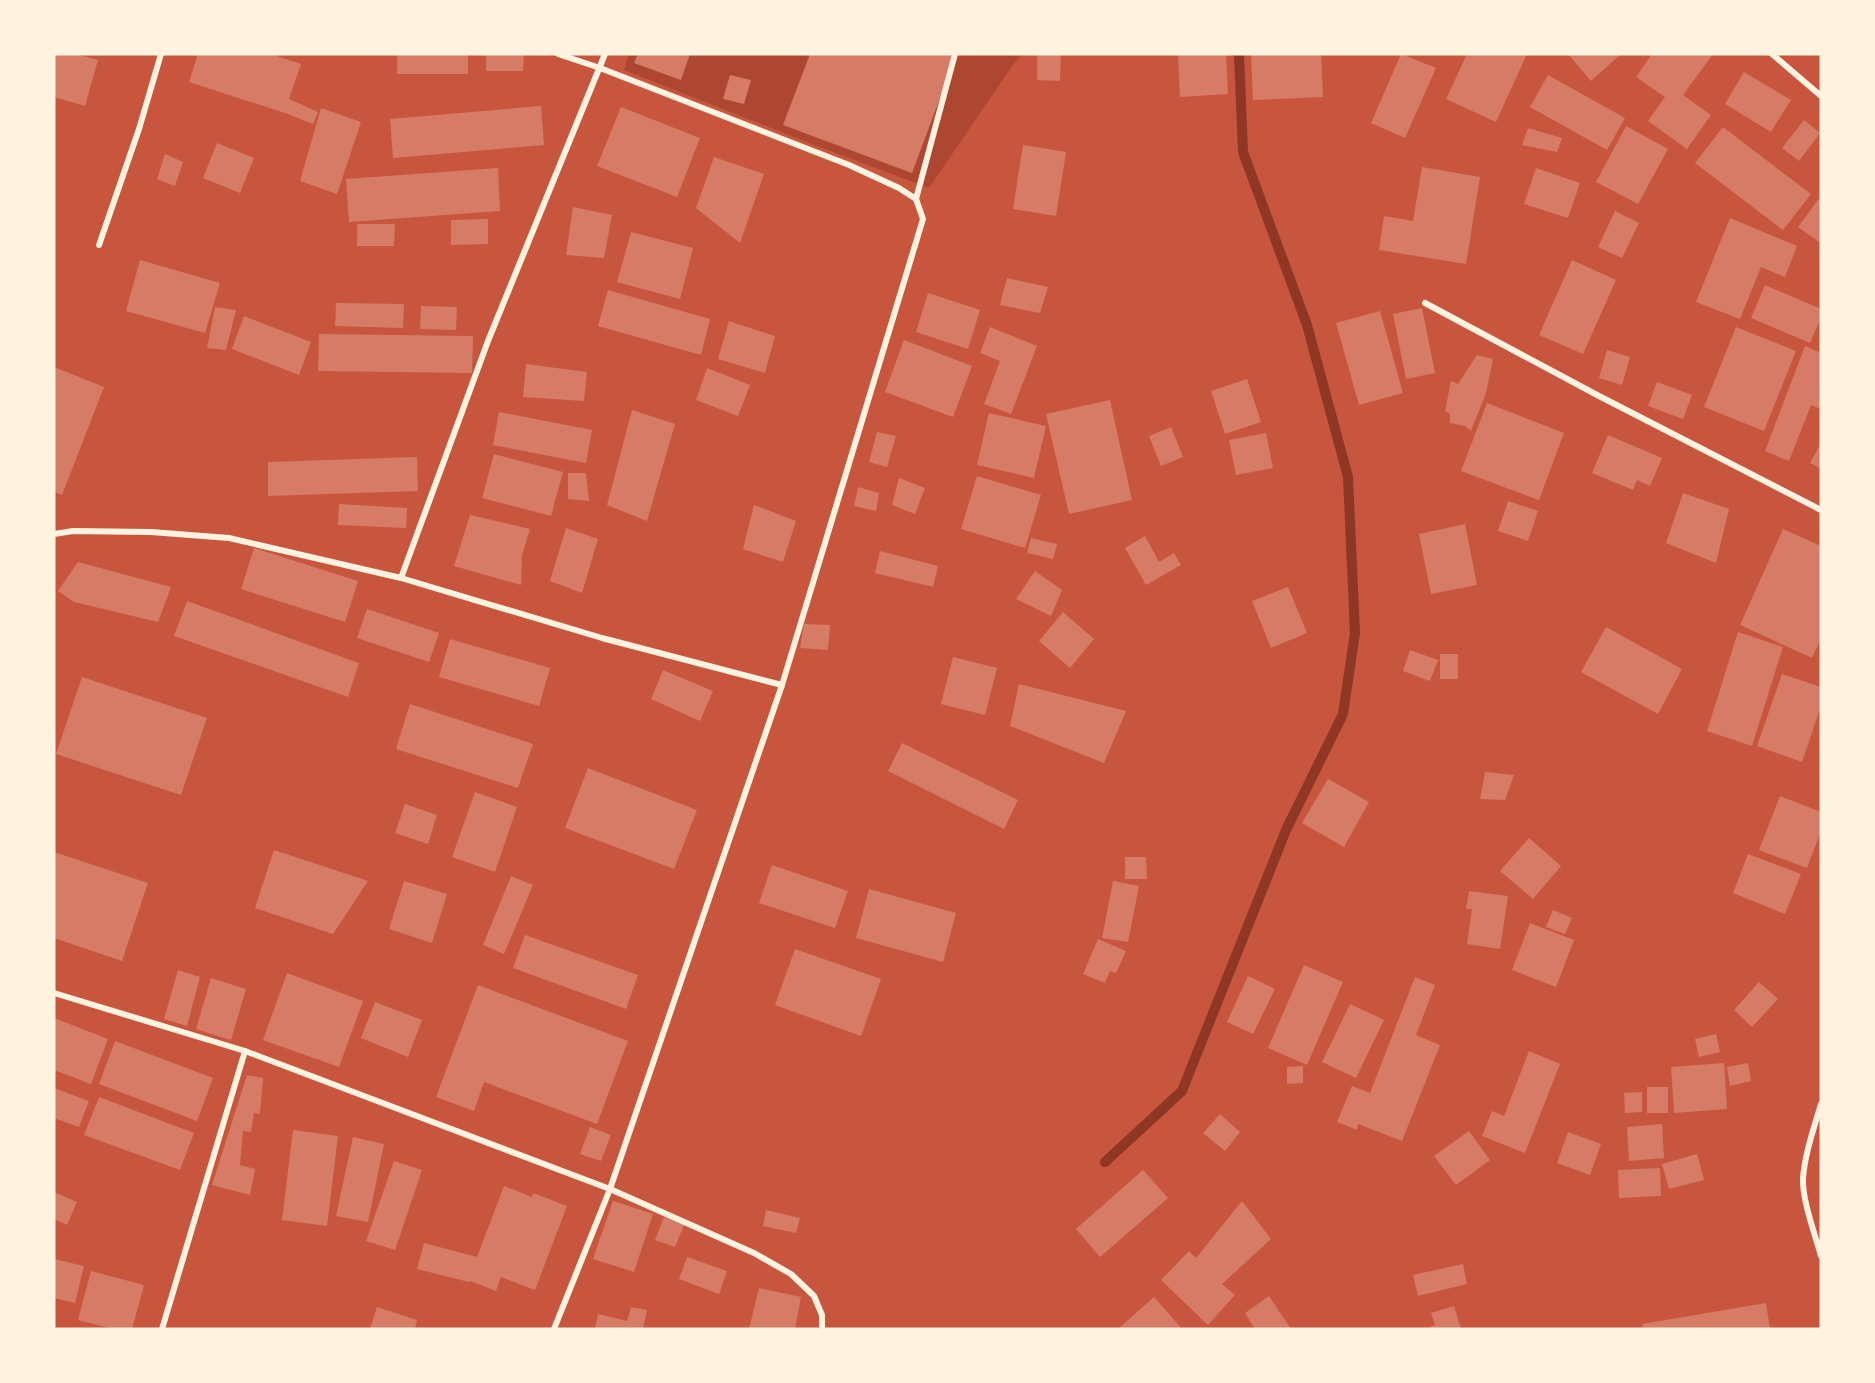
<svg xmlns="http://www.w3.org/2000/svg" width="1875" height="1383" viewBox="0 0 1875 1383" font-family="'DM Sans',sans-serif">
  <style>
    .green { fill: #ae4732 }
    .lines { fill: none; stroke-linecap: round; stroke-linejoin: round }
    .stream { stroke: #8f3625; stroke-width: 10 }
    .building { fill: #d67c66 }
    .minor { stroke: #fff3e0; stroke-width: 6 }
  </style>
  <rect width="100%" height="100%" fill="#c8553d"/>
  <polygon class="green" points="629,54 1022,54 1010,69 929,188 817,146 624,70"/>
  <g class="lines">
    <polyline class="stream" points="1105,1162 1182,1091 1286,830 1343,714 1355,633 1348,477 1307,325 1243,152 1239,54"/>
  </g>
  <g class="building">
    <polygon points="54,54 76,54 98,60 85,106 54,97"/>
    <polygon points="198,54 270,54 301,64 289,99 318,112 313,124 285,113 189,82"/>
    <rect x="397" y="54" width="71" height="20"/>
    <polygon points="486,54 524,54 523,71 486,71"/>
    <polygon points="638,54 690,54 681,80 634,63"/>
    <polygon points="810,54 956,55 912,173 783,125"/>
    <polygon points="1037,54 1061,54 1060,81 1037,80"/>
    <polygon points="1178,54 1226,54 1228,94 1180,97"/>
    <polygon points="1251,54 1321,54 1323,97 1253,100"/>
    <polygon points="1401,54 1436,68 1405,138 1371,123"/>
    <polygon points="1467,54 1527,54 1496,122 1446,99"/>
    <polygon points="1568,54 1621,54 1591,81"/>
    <polygon points="1652,54 1713,54 1683,95 1711,115 1687,149 1648,121 1665,97 1636,77"/>
    <polygon points="1744,72 1791,100 1771,132 1725,104"/>
    <polygon points="730,75 751,80 744,104 723,99"/>
    <polygon points="1548,75 1625,118 1607,150 1530,107"/>
    <polygon points="541,106 544,145 393,158 390,119"/>
    <polygon points="621,107 700,138 677,197 597,166"/>
    <polygon points="321,108 361,122 337,194 300,181"/>
    <polygon points="1804,120 1820,133 1799,161 1782,148"/>
    <polygon points="1626,126 1668,149 1638,204 1596,182"/>
    <polygon points="1723,127 1811,194 1783,230 1695,163"/>
    <polygon points="1528,128 1562,138 1557,152 1522,145"/>
    <polygon points="217,143 254,158 240,193 203,178"/>
    <polygon points="1023,145 1066,152 1056,216 1013,209"/>
    <polygon points="165,154 183,162 175,186 157,179"/>
    <polygon points="714,157 764,174 740,243 696,208"/>
    <polygon points="1422,167 1480,177 1466,264 1379,250 1384,216 1413,221"/>
    <polygon points="498,168 500,211 349,222 346,179"/>
    <polygon points="1536,168 1580,183 1568,218 1524,204"/>
    <polygon points="1821,196 1821,239 1819,242 1798,227"/>
    <polygon points="573,207 612,215 604,258 566,255"/>
    <polygon points="1615,211 1639,223 1622,258 1598,247"/>
    <polygon points="1730,218 1797,246 1785,277 1761,267 1740,319 1696,302"/>
    <polygon points="488,219 488,244 451,245 451,220"/>
    <polygon points="357,224 395,224 394,246 357,246"/>
    <polygon points="631,232 693,248 680,299 617,282"/>
    <polygon points="140,260 220,283 205,333 126,311"/>
    <polygon points="1572,260 1616,280 1583,354 1539,335"/>
    <polygon points="1007,278 1048,287 1040,313 1000,305"/>
    <polygon points="1765,285 1821,309 1821,318 1810,343 1751,318"/>
    <polygon points="608,290 710,319 701,355 598,326"/>
    <polygon points="928,293 980,310 968,349 916,332"/>
    <polygon points="336,303 404,304 403,328 335,326"/>
    <polygon points="421,306 457,307 456,330 420,329"/>
    <polygon points="215,307 236,310 226,350 207,348"/>
    <polygon points="1422,308 1435,373 1406,379 1393,314"/>
    <polygon points="1380,311 1403,393 1359,405 1336,323"/>
    <polygon points="244,316 311,342 299,375 232,349"/>
    <polygon points="729,321 775,336 765,373 718,359"/>
    <polygon points="990,327 1037,346 1011,414 984,404 1000,361 980,353"/>
    <polygon points="1736,327 1796,351 1764,431 1704,407"/>
    <polygon points="319,334 473,336 472,373 318,371"/>
    <polygon points="904,340 972,366 953,417 885,392"/>
    <polygon points="1805,346 1821,353 1821,409 1811,405 1789,461 1765,451"/>
    <polygon points="1607,350 1630,357 1622,385 1599,378"/>
    <polygon points="1477,355 1493,359 1486,393 1471,431 1465,426 1450,423 1450,414 1445,411 1451,381 1458,384"/>
    <polygon points="526,364 587,372 584,401 523,397"/>
    <polygon points="54,367 104,387 62,495 54,492"/>
    <polygon points="707,368 750,385 738,416 696,400"/>
    <polygon points="1247,379 1261,422 1225,434 1211,391"/>
    <polygon points="1657,382 1692,395 1683,419 1648,406"/>
    <polygon points="1110,400 1132,500 1069,514 1046,414"/>
    <polygon points="1487,403 1564,433 1539,500 1461,471"/>
    <polygon points="632,410 675,424 647,521 607,505"/>
    <polygon points="499,412 592,430 586,463 493,445"/>
    <polygon points="989,413 1046,426 1034,478 977,465"/>
    <polygon points="1171,427 1183,457 1161,466 1149,436"/>
    <polygon points="877,432 896,436 887,467 869,462"/>
    <polygon points="1266,433 1273,468 1236,475 1229,440"/>
    <polygon points="1608,435 1662,458 1650,486 1637,480 1633,490 1592,473"/>
    <polygon points="1821,443 1821,469 1810,463"/>
    <polygon points="494,454 563,472 551,516 482,498"/>
    <polygon points="417,457 418,491 268,496 268,462"/>
    <polygon points="568,473 586,473 589,501 568,499"/>
    <polygon points="977,476 1041,495 1025,548 961,529"/>
    <polygon points="899,478 925,488 915,514 892,505"/>
    <polygon points="858,487 879,493 876,511 854,506"/>
    <polygon points="1683,493 1729,509 1716,563 1666,543"/>
    <polygon points="1508,501 1538,511 1528,541 1498,531"/>
    <polygon points="339,504 407,508 406,528 338,525"/>
    <polygon points="754,505 796,521 783,562 743,549"/>
    <polygon points="470,515 530,529 522,555 521,585 454,566"/>
    <polygon points="1465,524 1477,585 1431,594 1419,534"/>
    <polygon points="566,528 598,539 582,593 550,581"/>
    <polygon points="1783,529 1821,546 1821,639 1812,658 1740,625"/>
    <polygon points="1145,536 1159,562 1174,553 1181,565 1146,585 1125,548"/>
    <polygon points="1031,538 1057,544 1053,559 1027,553"/>
    <polygon points="254,548 358,581 345,622 241,589"/>
    <polygon points="880,551 938,566 933,587 875,573"/>
    <polygon points="78,562 171,587 158,622 74,602 58,591"/>
    <polygon points="1035,571 1062,590 1051,616 1016,599"/>
    <polygon points="1288,587 1307,633 1271,648 1252,601"/>
    <polygon points="187,601 359,663 348,697 174,636"/>
    <polygon points="367,609 439,633 429,662 357,638"/>
    <polygon points="1063,612 1094,639 1070,668 1039,641"/>
    <polygon points="804,624 830,625 828,650 800,648"/>
    <polygon points="1606,627 1682,669 1658,714 1581,672"/>
    <polygon points="1738,632 1783,647 1752,746 1707,731"/>
    <polygon points="450,639 550,668 539,706 439,677"/>
    <polygon points="1410,650 1438,660 1430,681 1403,671"/>
    <rect x="1440" y="654" width="18" height="25"/>
    <polygon points="953,657 997,668 985,715 941,704"/>
    <polygon points="663,670 713,691 700,721 651,699"/>
    <polygon points="1782,674 1821,687 1821,706 1802,762 1757,746"/>
    <polygon points="82,677 207,718 181,795 56,754"/>
    <polygon points="1019,684 1126,711 1104,763 1010,726"/>
    <polygon points="410,704 533,744 518,788 396,749"/>
    <polygon points="902,743 1018,800 1004,829 888,771"/>
    <polygon points="588,768 697,810 674,869 565,828"/>
    <polygon points="1485,772 1514,775 1505,800 1480,799"/>
    <polygon points="1328,779 1369,802 1344,847 1302,823"/>
    <polygon points="475,792 517,807 495,872 452,857"/>
    <polygon points="1780,796 1821,812 1821,831 1807,868 1759,850"/>
    <polygon points="405,804 437,815 428,844 395,833"/>
    <polygon points="1529,838 1561,866 1533,899 1500,871"/>
    <polygon points="274,850 368,881 333,934 255,908"/>
    <polygon points="54,852 148,883 122,961 54,938"/>
    <polygon points="1748,854 1801,874 1785,914 1733,893"/>
    <polygon points="1125,857 1146,857 1147,879 1125,879"/>
    <polygon points="772,865 848,891 835,928 759,903"/>
    <polygon points="511,876 533,885 504,954 483,945"/>
    <polygon points="404,881 447,894 432,943 389,929"/>
    <polygon points="1113,881 1139,886 1128,942 1102,938"/>
    <polygon points="869,889 956,913 943,962 856,938"/>
    <polygon points="1469,891 1508,896 1500,949 1467,944 1472,909 1466,909"/>
    <polygon points="1553,910 1572,918 1565,934 1546,927"/>
    <polygon points="1530,923 1574,940 1556,987 1512,970"/>
    <polygon points="525,935 638,975 626,1009 513,968"/>
    <polygon points="1098,939 1126,951 1116,973 1110,971 1105,983 1083,974"/>
    <polygon points="795,949 881,979 861,1036 775,1005"/>
    <polygon points="1304,965 1343,982 1307,1065 1268,1048"/>
    <polygon points="178,970 200,977 187,1026 164,1019"/>
    <polygon points="287,973 363,1001 339,1067 263,1040"/>
    <polygon points="1248,976 1275,989 1253,1034 1227,1022"/>
    <polygon points="1415,977 1435,985 1416,1035 1440,1045 1402,1141 1358,1124 1357,1130 1337,1122 1352,1086 1370,1093"/>
    <polygon points="211,978 246,989 231,1040 196,1029"/>
    <polygon points="1759,982 1778,999 1752,1027 1734,1010"/>
    <polygon points="478,985 628,1041 597,1124 484,1082 474,1111 436,1097"/>
    <polygon points="375,1002 422,1020 408,1057 361,1038"/>
    <polygon points="1350,1004 1384,1020 1356,1078 1322,1062"/>
    <polygon points="54,1018 108,1039 91,1084 54,1070"/>
    <polygon points="1716,1034 1720,1052 1699,1057 1695,1039"/>
    <polygon points="115,1041 213,1078 197,1121 99,1084"/>
    <polygon points="1529,1051 1560,1064 1525,1153 1482,1136 1492,1111 1504,1116"/>
    <polygon points="1724,1063 1727,1109 1674,1113 1671,1067"/>
    <polygon points="1748,1063 1751,1081 1730,1086 1727,1067"/>
    <polygon points="1303,1066 1303,1083 1287,1084 1287,1067"/>
    <polygon points="247,1075 263,1078 260,1114 254,1113 251,1132 243,1131 240,1165 255,1169 250,1195 212,1185"/>
    <rect x="1647" y="1087" width="21" height="26"/>
    <polygon points="54,1088 89,1101 79,1127 54,1118"/>
    <polygon points="1642,1092 1642,1112 1625,1113 1624,1093"/>
    <polygon points="99,1097 194,1133 180,1170 84,1135"/>
    <polygon points="1220,1114 1240,1132 1225,1151 1203,1133"/>
    <polygon points="1662,1124 1664,1158 1629,1161 1627,1127"/>
    <polygon points="590,1127 611,1135 601,1161 580,1154"/>
    <polygon points="293,1130 338,1136 327,1226 282,1220"/>
    <polygon points="1469,1131 1490,1160 1456,1185 1434,1156"/>
    <polygon points="1568,1132 1601,1144 1590,1175 1557,1163"/>
    <polygon points="353,1137 384,1144 368,1222 336,1216"/>
    <polygon points="1697,1154 1704,1180 1669,1189 1662,1164"/>
    <polygon points="394,1161 422,1170 395,1250 366,1241"/>
    <polygon points="1660,1168 1661,1196 1619,1198 1618,1170"/>
    <polygon points="1143,1170 1168,1198 1100,1257 1076,1229"/>
    <polygon points="504,1186 532,1197 533,1193 567,1206 535,1290 501,1277 496,1291 470,1281 469,1282 417,1269 424,1243 477,1257"/>
    <polygon points="54,1192 77,1202 67,1225 54,1219"/>
    <polygon points="613,1201 653,1214 634,1272 593,1259"/>
    <polygon points="1242,1201 1271,1239 1222,1284 1235,1295 1208,1325 1161,1280 1189,1251 1196,1258"/>
    <polygon points="766,1210 800,1218 796,1233 763,1226"/>
    <polygon points="664,1217 684,1225 675,1247 655,1240"/>
    <polygon points="687,1257 727,1271 719,1294 679,1279"/>
    <polygon points="54,1259 84,1266 75,1303 54,1298"/>
    <polygon points="1463,1264 1467,1284 1418,1296 1413,1275"/>
    <polygon points="91,1271 144,1285 132,1329 113,1329 78,1320"/>
    <polygon points="759,1288 801,1297 795,1329 749,1329"/>
    <polygon points="1269,1296 1291,1329 1255,1329 1245,1313"/>
    <polygon points="1154,1297 1182,1329 1118,1329"/>
    <polygon points="1766,1303 1770,1329 1643,1329 1642,1324"/>
    <polygon points="1454,1306 1461,1329 1426,1329 1435,1325 1431,1313"/>
    <polygon points="377,1307 417,1320 415,1329 370,1329"/>
    <polygon points="631,1307 647,1310 643,1329 595,1329 598,1314 627,1321"/>
  </g>
  <g class="lines">
    <g class="minor">
      <polyline points="1772,54 1821,96"/>
      <polyline points="916,199 955,54"/>
      <polyline points="99,245 139,129 161,54"/>
      <polyline points="1425,303 1599,396 1821,510"/>
      <polyline points="54,534 73,531 151,532 229,538 401,578 602,638 782,685"/>
      <polyline points="401,578 488,341 605,54"/>
      <polyline points="54,993 245,1051 610,1189 754,1253 791,1274 814,1296 822,1315 822,1329"/>
      <path d="M1821,1104c-7,24 -16,49 -18,74 -1,22 12,56 18,78"/>
      <polyline points="162,1329 245,1051"/>
      <polyline points="554,1329 610,1189 782,685 923,219 916,199 899,188 849,165 600,68 558,54"/>
    </g>
  </g>
  <rect width="1875" height="1383" fill="none" stroke="#fff3e0" stroke-width="111"/>
</svg>
